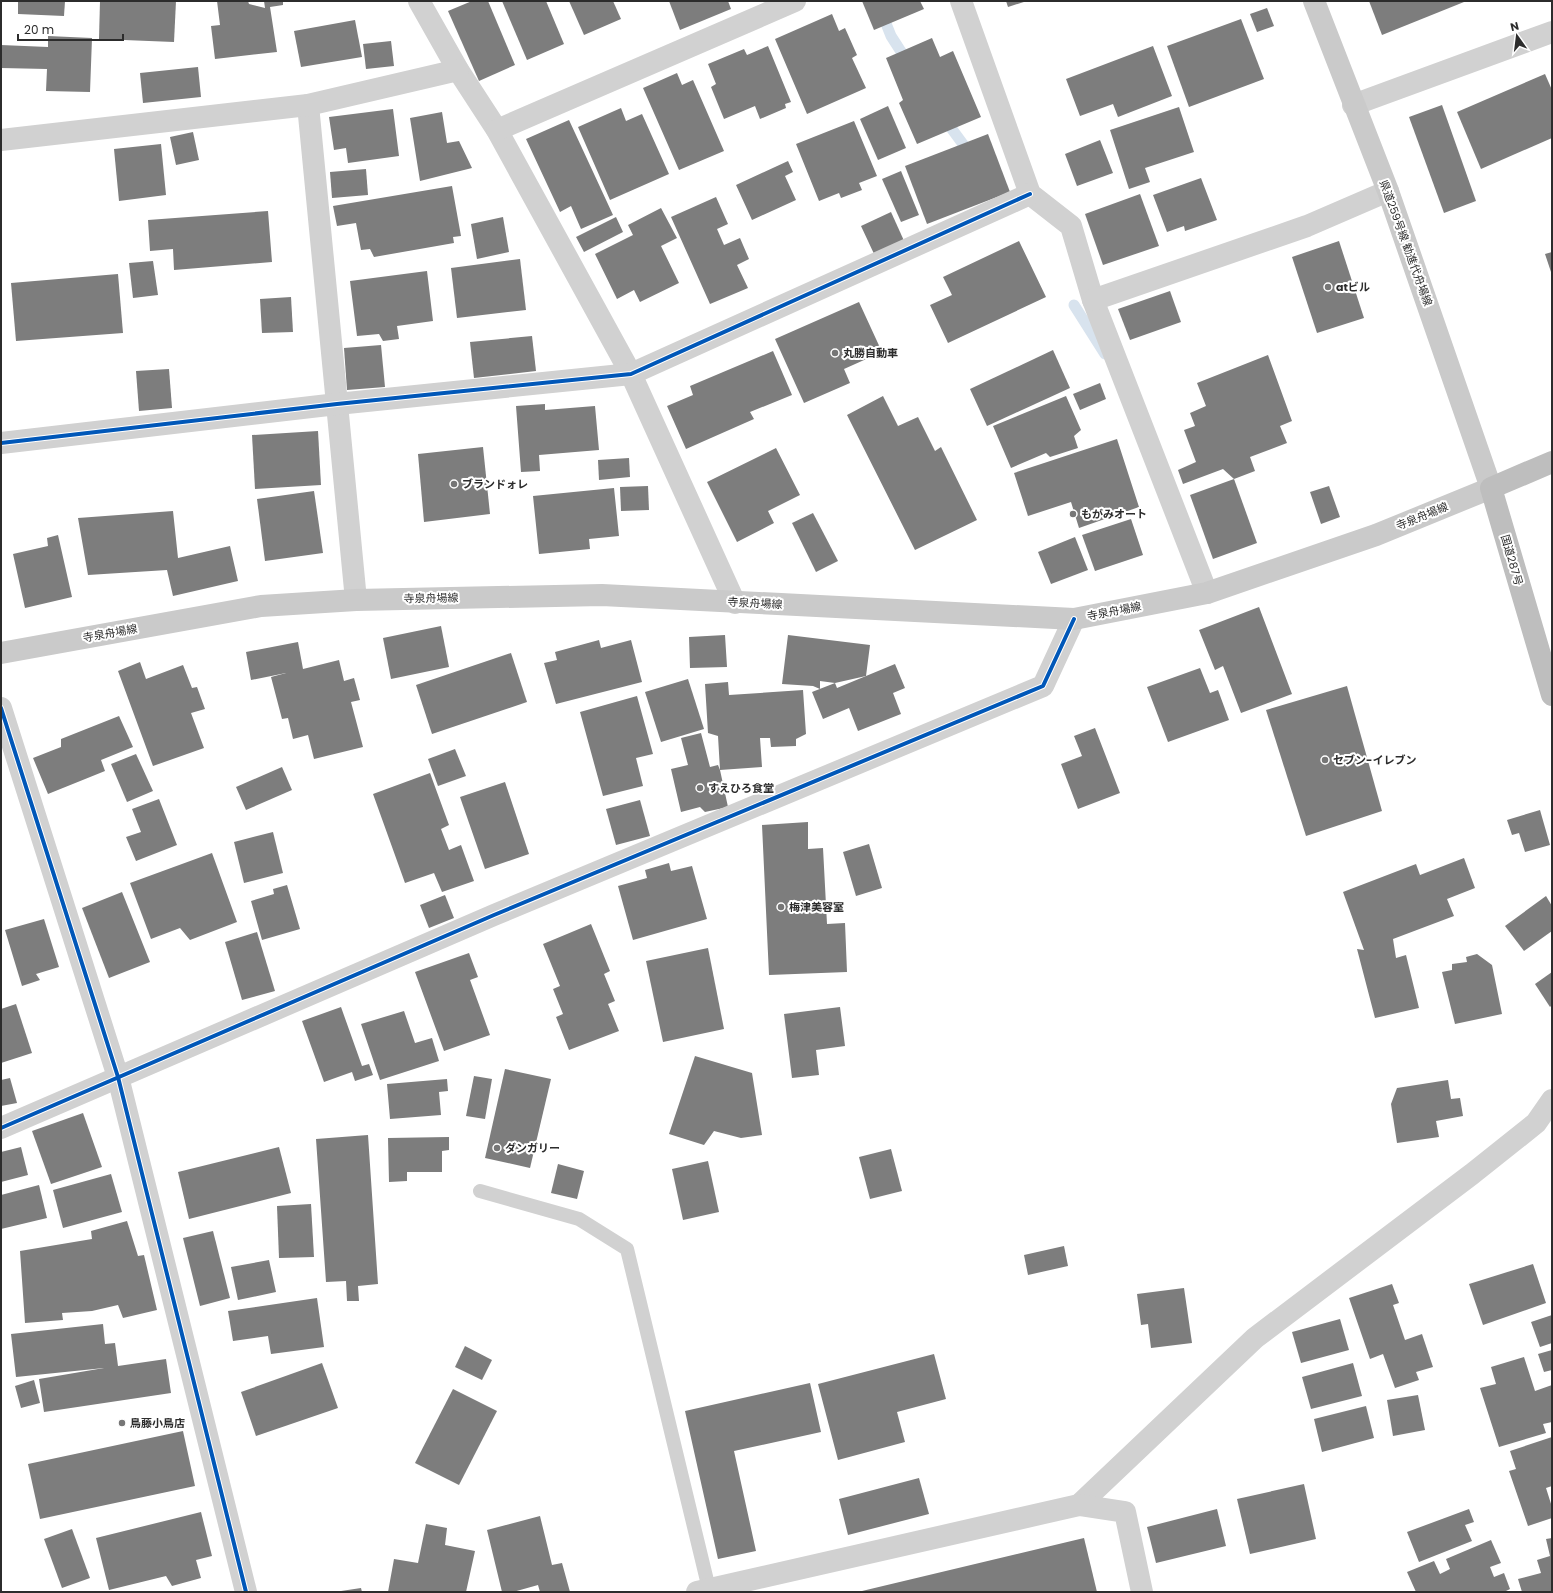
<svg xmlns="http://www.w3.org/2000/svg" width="1553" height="1593" viewBox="0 0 1553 1593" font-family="Poppins,'Noto Sans JP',sans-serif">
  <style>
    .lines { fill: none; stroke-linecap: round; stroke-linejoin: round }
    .stream { stroke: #d8e3ee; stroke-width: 11 }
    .building { fill: #7d7d7d }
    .lane { stroke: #d1d1d1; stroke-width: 14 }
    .street { stroke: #d1d1d1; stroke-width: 22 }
    .secondary { stroke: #cacaca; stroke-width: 22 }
    .highway { stroke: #bebebe; stroke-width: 22 }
    .cycleway-casing { stroke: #fff; stroke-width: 6 }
    .cycleway { stroke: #0057b8; stroke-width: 4 }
    .poi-dot { fill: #767676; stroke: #fff; stroke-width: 1.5 }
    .labels { text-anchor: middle; stroke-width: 4; stroke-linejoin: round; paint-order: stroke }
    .street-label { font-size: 11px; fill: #2c2c2c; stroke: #fff }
    .poi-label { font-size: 11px; font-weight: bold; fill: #2c2c2c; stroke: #fff; text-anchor: start }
  </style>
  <rect width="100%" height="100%" fill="#fff"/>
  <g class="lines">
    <g class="stream">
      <polyline points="877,1 891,36 909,64"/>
      <polyline points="943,117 971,155"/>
      <polyline points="1074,305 1105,354"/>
    </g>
  </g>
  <g class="building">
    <polygon points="18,1 65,1 64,16 18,14"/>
    <polygon points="100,1 176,1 174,42 99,39"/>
    <polygon points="217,1 248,1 249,4 265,8 264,1 283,1 283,5 270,7 277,52 215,59 211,26 220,25"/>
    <polygon points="472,1 488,1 515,65 479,81 448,11"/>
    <polygon points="502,1 546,1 564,44 527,60"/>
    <polygon points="569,1 613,1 621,19 584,35"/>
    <polygon points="669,1 728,1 731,9 680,30"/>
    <polygon points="862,1 920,1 924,9 874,30"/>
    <polygon points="1006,1 1027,1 1008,7"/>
    <polygon points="1369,1 1463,1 1464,2 1382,35"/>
    <polygon points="1267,8 1274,26 1257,32 1250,14"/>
    <polygon points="832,14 839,31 845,28 857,55 852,58 866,88 807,114 775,39"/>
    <polygon points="1241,19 1264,79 1189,107 1167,46"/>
    <polygon points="355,20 362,57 301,67 294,31"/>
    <polygon points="48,36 92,38 90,92 46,91 47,69 1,68 1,45 48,47"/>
    <polygon points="932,38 940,57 953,51 981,117 917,144 899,103 903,100 886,58"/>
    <polygon points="391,41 394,66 366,69 363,44"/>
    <polygon points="768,46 791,102 785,104 786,108 760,119 755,106 724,119 711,87 716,84 708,64 744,49 747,55"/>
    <polygon points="1153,46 1172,96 1118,117 1113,104 1080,116 1066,79"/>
    <polygon points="198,67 201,97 143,103 140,73"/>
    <polygon points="677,73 682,85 693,80 724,151 679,170 643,88"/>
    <polygon points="1545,74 1552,90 1552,138 1481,169 1457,112"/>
    <polygon points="1442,105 1476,201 1444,213 1409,117"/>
    <polygon points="888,106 906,148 878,160 860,119"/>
    <polygon points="1179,107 1194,152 1145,168 1150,182 1129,189 1110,130"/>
    <polygon points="621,108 626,121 642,114 669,174 610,200 578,127"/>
    <polygon points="393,109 399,156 348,163 346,148 334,150 329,117"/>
    <polygon points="442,112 447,143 459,141 472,168 420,181 410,118"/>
    <polygon points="569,120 613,215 581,229 571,206 560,212 526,139"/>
    <polygon points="854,121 877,176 859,183 862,190 841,198 839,193 819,201 796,144"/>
    <polygon points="193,132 199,160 176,165 170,137"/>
    <polygon points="988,134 1010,192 927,224 905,166"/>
    <polygon points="1100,140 1113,173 1077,186 1065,154"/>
    <polygon points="161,144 166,195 119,201 114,149"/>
    <polygon points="788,161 793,172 785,176 796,200 752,220 736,185"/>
    <polygon points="366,169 368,195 332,198 330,172"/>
    <polygon points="901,171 919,215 901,222 882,179"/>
    <polygon points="1201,178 1217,220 1185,231 1184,226 1167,232 1153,195"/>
    <polygon points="452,186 461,236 453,237 454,243 374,257 370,249 361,250 356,223 337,226 333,206"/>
    <polygon points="1140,194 1159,246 1103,265 1085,214"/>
    <polygon points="716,197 728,224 717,229 724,245 740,238 749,259 737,265 748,288 710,304 671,217"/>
    <polygon points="661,208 677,238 661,246 679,283 640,302 634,290 617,299 595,254 633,235 628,225"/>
    <polygon points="268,211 272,262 174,270 173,249 150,251 148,220"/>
    <polygon points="891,212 905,243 875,256 861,226"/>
    <polygon points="503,217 509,252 477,259 471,224"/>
    <polygon points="616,217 623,232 584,252 576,237"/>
    <polygon points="1019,241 1046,297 948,343 930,305 952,295 943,277"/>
    <polygon points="1339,241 1364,318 1317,333 1292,257"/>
    <polygon points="1552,252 1552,275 1545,254"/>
    <polygon points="520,259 526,310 457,318 451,268"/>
    <polygon points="153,261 158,295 133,298 129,263"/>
    <polygon points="427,271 433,321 397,326 399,339 383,341 379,334 357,336 350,281"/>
    <polygon points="118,274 123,333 16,341 11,283"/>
    <polygon points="1170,291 1181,322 1130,340 1118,309"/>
    <polygon points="291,297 293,332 262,333 260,299"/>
    <polygon points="859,302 882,352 844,369 850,383 804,403 775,339"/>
    <polygon points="532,336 536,371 474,378 470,342"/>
    <polygon points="381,345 385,387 347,390 344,348"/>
    <polygon points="1053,350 1070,388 987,426 970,389"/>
    <polygon points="773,351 792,395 750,412 754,419 686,449 667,406 693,395 690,386"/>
    <polygon points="1268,355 1292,421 1280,426 1287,443 1250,457 1255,471 1234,479 1223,469 1183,484 1178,470 1196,462 1184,430 1195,426 1190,413 1206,406 1197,383"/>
    <polygon points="169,369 172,408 139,411 136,371"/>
    <polygon points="1100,383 1106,399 1080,410 1073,394"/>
    <polygon points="883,396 898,426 918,417 935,451 941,447 977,520 915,550 847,415"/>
    <polygon points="1066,396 1081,430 1074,436 1078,448 1050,457 1046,453 1011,468 993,426"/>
    <polygon points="545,404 545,410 595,406 599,450 539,455 540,471 521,472 516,406"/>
    <polygon points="318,431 321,485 255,489 252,435"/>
    <polygon points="1117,439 1139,507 1079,528 1071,502 1028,516 1014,473"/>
    <polygon points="483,447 490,514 424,522 418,454"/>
    <polygon points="776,448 800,495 768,511 774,523 737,542 707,482"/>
    <polygon points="629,458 630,477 599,480 598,460"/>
    <polygon points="1234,479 1257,543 1213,559 1190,495"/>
    <polygon points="648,486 649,510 621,511 620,487"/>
    <polygon points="1329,486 1340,517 1321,524 1310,492"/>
    <polygon points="614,488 619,536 589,539 590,549 539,554 533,496"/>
    <polygon points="314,491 323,553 265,561 257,499"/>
    <polygon points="173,511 178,558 230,546 238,581 173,596 167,570 88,575 78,518"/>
    <polygon points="813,513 838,561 816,572 792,523"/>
    <polygon points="1131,519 1143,555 1095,571 1082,535"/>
    <polygon points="58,535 72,597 25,608 13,554 48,546 47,538"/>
    <polygon points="1075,537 1088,570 1051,584 1038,552"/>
    <polygon points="1259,607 1292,694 1241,713 1223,666 1215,670 1199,630"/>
    <polygon points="441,626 449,667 391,679 383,638"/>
    <polygon points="725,635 727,667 690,668 689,637"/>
    <polygon points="788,635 870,645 866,676 895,664 905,688 893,693 901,714 858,731 849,708 823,719 812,692 835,683 837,688 866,676 835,683 820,681 820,689 813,686 782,684"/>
    <polygon points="599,640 601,648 631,640 642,682 556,704 544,663 557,660 555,652"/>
    <polygon points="298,642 303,669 339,660 344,681 354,678 360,700 351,702 363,747 314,759 308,735 293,739 288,718 282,719 271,677 286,673 251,680 246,652"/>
    <polygon points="511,653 527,702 432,734 416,685"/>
    <polygon points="140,662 146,679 183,665 192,688 197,687 205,709 191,713 204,748 153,766 118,671"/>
    <polygon points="1200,668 1210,693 1218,690 1229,720 1168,742 1147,687"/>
    <polygon points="688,679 704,729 661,742 645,692"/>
    <polygon points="728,682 729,695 803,690 806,734 796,739 796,746 771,747 770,738 760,738 762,767 720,770 718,736 708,733 705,684"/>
    <polygon points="1347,686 1382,811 1306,836 1266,710"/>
    <polygon points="637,696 653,754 636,758 643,786 603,796 580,712"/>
    <polygon points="119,716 133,747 101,760 105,771 48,794 33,758 61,747 61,739"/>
    <polygon points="1095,728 1120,793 1078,809 1061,764 1082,756 1074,736"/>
    <polygon points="701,733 710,767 718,765 720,770 728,807 705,812 700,807 681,812 671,769 688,765 681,738"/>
    <polygon points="455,749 466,776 438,786 428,759"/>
    <polygon points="136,754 153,791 127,802 111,764"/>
    <polygon points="282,767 292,790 246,810 236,787"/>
    <polygon points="430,773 449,825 441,829 449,850 461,845 474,881 442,892 434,873 405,883 373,794"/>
    <polygon points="505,782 529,854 485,869 460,797"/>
    <polygon points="159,799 177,845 136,861 126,837 141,832 132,809"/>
    <polygon points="640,800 650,836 616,845 606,809"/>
    <polygon points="1540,810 1550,845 1525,852 1519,833 1512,835 1507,820"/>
    <polygon points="808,822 808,849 823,848 827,924 845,923 847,972 769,975 762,825"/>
    <polygon points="273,832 283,873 244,883 234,842"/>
    <polygon points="869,844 882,888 856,896 843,852"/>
    <polygon points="212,853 237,922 190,940 180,928 151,939 130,883"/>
    <polygon points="1464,858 1475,888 1447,899 1454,916 1393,939 1396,958 1406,955 1419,1008 1375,1018 1357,949 1364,950 1343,892 1416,864 1420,875"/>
    <polygon points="669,863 671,871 692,866 707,919 633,940 618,886 647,878 645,870"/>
    <polygon points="287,885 300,929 262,940 251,901 274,894 273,889"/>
    <polygon points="122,892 150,962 109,978 82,908"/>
    <polygon points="445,895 454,918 429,928 420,905"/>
    <polygon points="1546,896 1552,906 1552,931 1524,951 1505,926"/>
    <polygon points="44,919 59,967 36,974 40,980 22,986 5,930"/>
    <polygon points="591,924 610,971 604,974 615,1001 608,1004 619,1031 569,1050 556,1017 563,1014 553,989 560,986 543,944"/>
    <polygon points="257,932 275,991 242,1000 225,942"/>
    <polygon points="708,948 724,1029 663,1042 646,961"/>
    <polygon points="469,953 478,977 470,980 490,1035 444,1051 415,972"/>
    <polygon points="1477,954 1492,965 1502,1014 1455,1024 1442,972 1452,970 1452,964 1467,962 1466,957"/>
    <polygon points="1552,972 1552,1005 1550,1007 1535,984"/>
    <polygon points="16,1004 32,1053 1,1063 1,1009"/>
    <polygon points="341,1007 362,1066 369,1064 373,1075 355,1081 352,1072 324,1082 302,1021"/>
    <polygon points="840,1007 845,1046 816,1050 819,1075 792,1078 784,1014"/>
    <polygon points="404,1011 415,1043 432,1038 439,1061 380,1080 361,1024"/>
    <polygon points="695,1056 752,1073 762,1135 741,1138 714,1131 704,1145 669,1134"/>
    <polygon points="505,1069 551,1079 530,1168 485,1158"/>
    <polygon points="474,1076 492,1079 485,1119 466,1116"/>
    <polygon points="10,1078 17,1103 1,1106 1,1080"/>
    <polygon points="447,1079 448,1091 439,1092 441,1115 390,1119 387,1084"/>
    <polygon points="1448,1080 1451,1099 1460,1098 1463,1116 1436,1121 1439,1137 1397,1143 1391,1104 1397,1088"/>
    <polygon points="83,1113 102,1167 51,1184 32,1131"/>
    <polygon points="368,1135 378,1284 358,1286 359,1301 347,1301 346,1281 326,1282 316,1139"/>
    <polygon points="449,1137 449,1150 442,1151 442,1172 407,1172 407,1181 389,1182 388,1138"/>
    <polygon points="21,1147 28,1175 1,1182 1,1152"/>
    <polygon points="279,1147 291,1193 189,1219 178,1172"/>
    <polygon points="891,1149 902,1191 870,1199 859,1157"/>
    <polygon points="708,1161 719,1212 683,1220 672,1169"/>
    <polygon points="558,1164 584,1171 577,1199 551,1193"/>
    <polygon points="111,1174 122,1212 63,1228 53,1190"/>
    <polygon points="39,1185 47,1218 1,1229 1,1195"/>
    <polygon points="311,1204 314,1257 279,1258 277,1206"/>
    <polygon points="127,1221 138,1256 144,1255 157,1310 123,1318 118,1305 92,1311 62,1313 63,1320 25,1323 20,1251 92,1239 91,1231"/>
    <polygon points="213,1231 230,1298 200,1306 183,1238"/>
    <polygon points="1064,1246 1068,1266 1028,1275 1024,1255"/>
    <polygon points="269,1260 276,1292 238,1300 231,1267"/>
    <polygon points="1533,1264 1546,1303 1483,1325 1469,1284"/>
    <polygon points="1392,1284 1399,1303 1393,1305 1405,1340 1422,1334 1433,1367 1416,1372 1419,1380 1395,1388 1383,1354 1370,1359 1349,1298"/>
    <polygon points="1184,1288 1192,1343 1151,1348 1148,1324 1141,1325 1137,1294"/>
    <polygon points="317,1298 324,1347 271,1354 268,1336 233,1341 228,1311"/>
    <polygon points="1552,1315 1552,1343 1540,1347 1531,1322"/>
    <polygon points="1340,1319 1349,1350 1301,1363 1292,1332"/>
    <polygon points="103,1324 105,1344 115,1343 118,1366 166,1359 171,1393 44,1412 39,1379 104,1368 16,1377 11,1334"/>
    <polygon points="465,1346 492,1360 482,1380 455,1367"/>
    <polygon points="1552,1350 1552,1370 1544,1372 1538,1354"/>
    <polygon points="934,1354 946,1399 897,1412 905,1442 838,1460 818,1384"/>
    <polygon points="1524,1357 1535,1391 1552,1385 1552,1422 1543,1424 1546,1433 1499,1447 1480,1388 1496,1384 1491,1367"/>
    <polygon points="322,1363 338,1408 256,1436 241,1392"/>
    <polygon points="1353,1363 1362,1396 1311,1409 1302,1377"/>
    <polygon points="34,1380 40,1403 21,1408 15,1386"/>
    <polygon points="810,1383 821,1432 734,1451 756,1551 718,1559 685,1411"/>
    <polygon points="453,1389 497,1411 459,1485 415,1463"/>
    <polygon points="1418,1395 1425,1430 1393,1436 1387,1400"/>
    <polygon points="1366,1406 1374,1438 1322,1452 1314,1419"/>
    <polygon points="183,1431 195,1486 40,1519 28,1464"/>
    <polygon points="1552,1437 1552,1486 1546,1488 1552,1507 1552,1518 1528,1526 1509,1471 1516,1469 1510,1451"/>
    <polygon points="919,1478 929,1514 848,1535 839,1499"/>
    <polygon points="1304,1484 1316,1539 1250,1554 1237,1499"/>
    <polygon points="1217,1509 1226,1546 1156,1563 1147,1527"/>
    <polygon points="1469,1509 1474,1522 1465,1525 1472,1541 1419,1562 1407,1532"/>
    <polygon points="201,1512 212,1556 196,1560 201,1578 172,1586 166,1576 109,1590 96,1538"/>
    <polygon points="540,1516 552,1565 562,1563 570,1592 540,1592 538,1585 513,1592 502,1592 487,1530"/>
    <polygon points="426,1524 447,1528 445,1545 475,1551 466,1592 388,1592 394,1559 418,1563"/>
    <polygon points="72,1529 90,1578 62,1588 44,1539"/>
    <polygon points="1084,1538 1097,1592 863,1592 862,1591"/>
    <polygon points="1552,1538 1552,1592 1522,1592 1518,1579 1541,1573 1537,1560 1550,1556 1546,1539"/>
    <polygon points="1491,1540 1501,1563 1490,1567 1494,1577 1504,1573 1510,1589 1504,1592 1416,1592 1407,1572 1434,1561 1440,1574 1450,1569 1446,1559"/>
    <polygon points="361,1588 362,1592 341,1592 341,1591"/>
  </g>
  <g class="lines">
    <polyline class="lane" points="480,1191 579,1219 627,1249 709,1589"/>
    <g class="street">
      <polyline points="419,1 458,70 497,130 631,374 735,603"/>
      <polyline points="961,1 1030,194 1071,226 1093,300 1207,593"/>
      <polyline points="308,105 356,600"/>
      <polyline points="1353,105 1552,32"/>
      <polyline points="497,130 795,1"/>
      <polyline points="1,140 308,105 458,70"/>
      <polyline points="1093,300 1307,226 1388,191"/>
      <polyline points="1,443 337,404 631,374 1030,194"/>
      <polyline points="1,708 118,1077 246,1592"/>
      <polyline points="1,1128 494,915 1043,686 1074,619"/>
      <polyline points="1079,1505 1255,1338 1472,1174 1536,1123 1552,1100"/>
      <polyline points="697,1592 1079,1505 1125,1512 1142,1592"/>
    </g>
    <polyline class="secondary" points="1,653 261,606 356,600 602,595 1074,619 1207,593 1376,535 1491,488 1388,191 1314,1"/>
    <polyline class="highway" points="1552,462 1491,488 1552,695"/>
    <defs>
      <g id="cycleway">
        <polyline points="1,443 337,404 631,374 1030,194"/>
        <polyline points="1,708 118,1077 246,1592"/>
        <polyline points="1,1128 494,915 1043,686 1074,619"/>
      </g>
    </defs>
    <use href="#cycleway" class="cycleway-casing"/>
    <use href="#cycleway" class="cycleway"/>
  </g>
  <g class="poi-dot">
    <circle cx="1328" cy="287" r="4"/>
    <circle cx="835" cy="353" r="4"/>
    <circle cx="454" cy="484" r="4"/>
    <circle cx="1073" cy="514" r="4"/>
    <circle cx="1325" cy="760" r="4"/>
    <circle cx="700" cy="788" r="4"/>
    <circle cx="781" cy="907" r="4"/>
    <circle cx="497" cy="1148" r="4"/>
    <circle cx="122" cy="1423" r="4"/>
  </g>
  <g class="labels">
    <g class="street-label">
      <text transform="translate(1406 243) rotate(70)" y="4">県道259号線 勧進代舟場線</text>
      <text transform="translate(1422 516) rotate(-22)" y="4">寺泉舟場線</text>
      <text transform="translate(1512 560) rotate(74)" y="4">国道287号</text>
      <text transform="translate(431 598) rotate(-1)" y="4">寺泉舟場線</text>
      <text transform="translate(755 603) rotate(3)" y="4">寺泉舟場線</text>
      <text transform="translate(1114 611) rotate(-11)" y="4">寺泉舟場線</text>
      <text transform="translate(110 633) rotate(-10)" y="4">寺泉舟場線</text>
    </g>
    <g class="poi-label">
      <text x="1336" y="291">atビル</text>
      <text x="843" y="357">丸勝自動車</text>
      <text x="462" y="488">ブランドォレ</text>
      <text x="1081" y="518">もがみオート</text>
      <text x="1333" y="764">セブン-イレブン</text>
      <text x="708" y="792">すえひろ食堂</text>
      <text x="789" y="911">梅津美容室</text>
      <text x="505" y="1152">ダンガリー</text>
      <text x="130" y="1427">鳥藤小鳥店</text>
    </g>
  </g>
  <rect width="1553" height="1593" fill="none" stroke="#2c2c2c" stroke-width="4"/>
  <g transform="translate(1517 36) rotate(346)" stroke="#ffffff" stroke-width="3" paint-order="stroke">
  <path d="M0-3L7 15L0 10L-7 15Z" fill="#2c2c2c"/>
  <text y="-6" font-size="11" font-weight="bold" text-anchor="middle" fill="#2c2c2c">N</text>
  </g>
  <path d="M18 34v6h105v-6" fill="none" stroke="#2c2c2c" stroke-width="2"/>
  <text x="24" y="34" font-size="12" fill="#2c2c2c" stroke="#ffffff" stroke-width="3" paint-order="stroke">20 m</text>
</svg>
